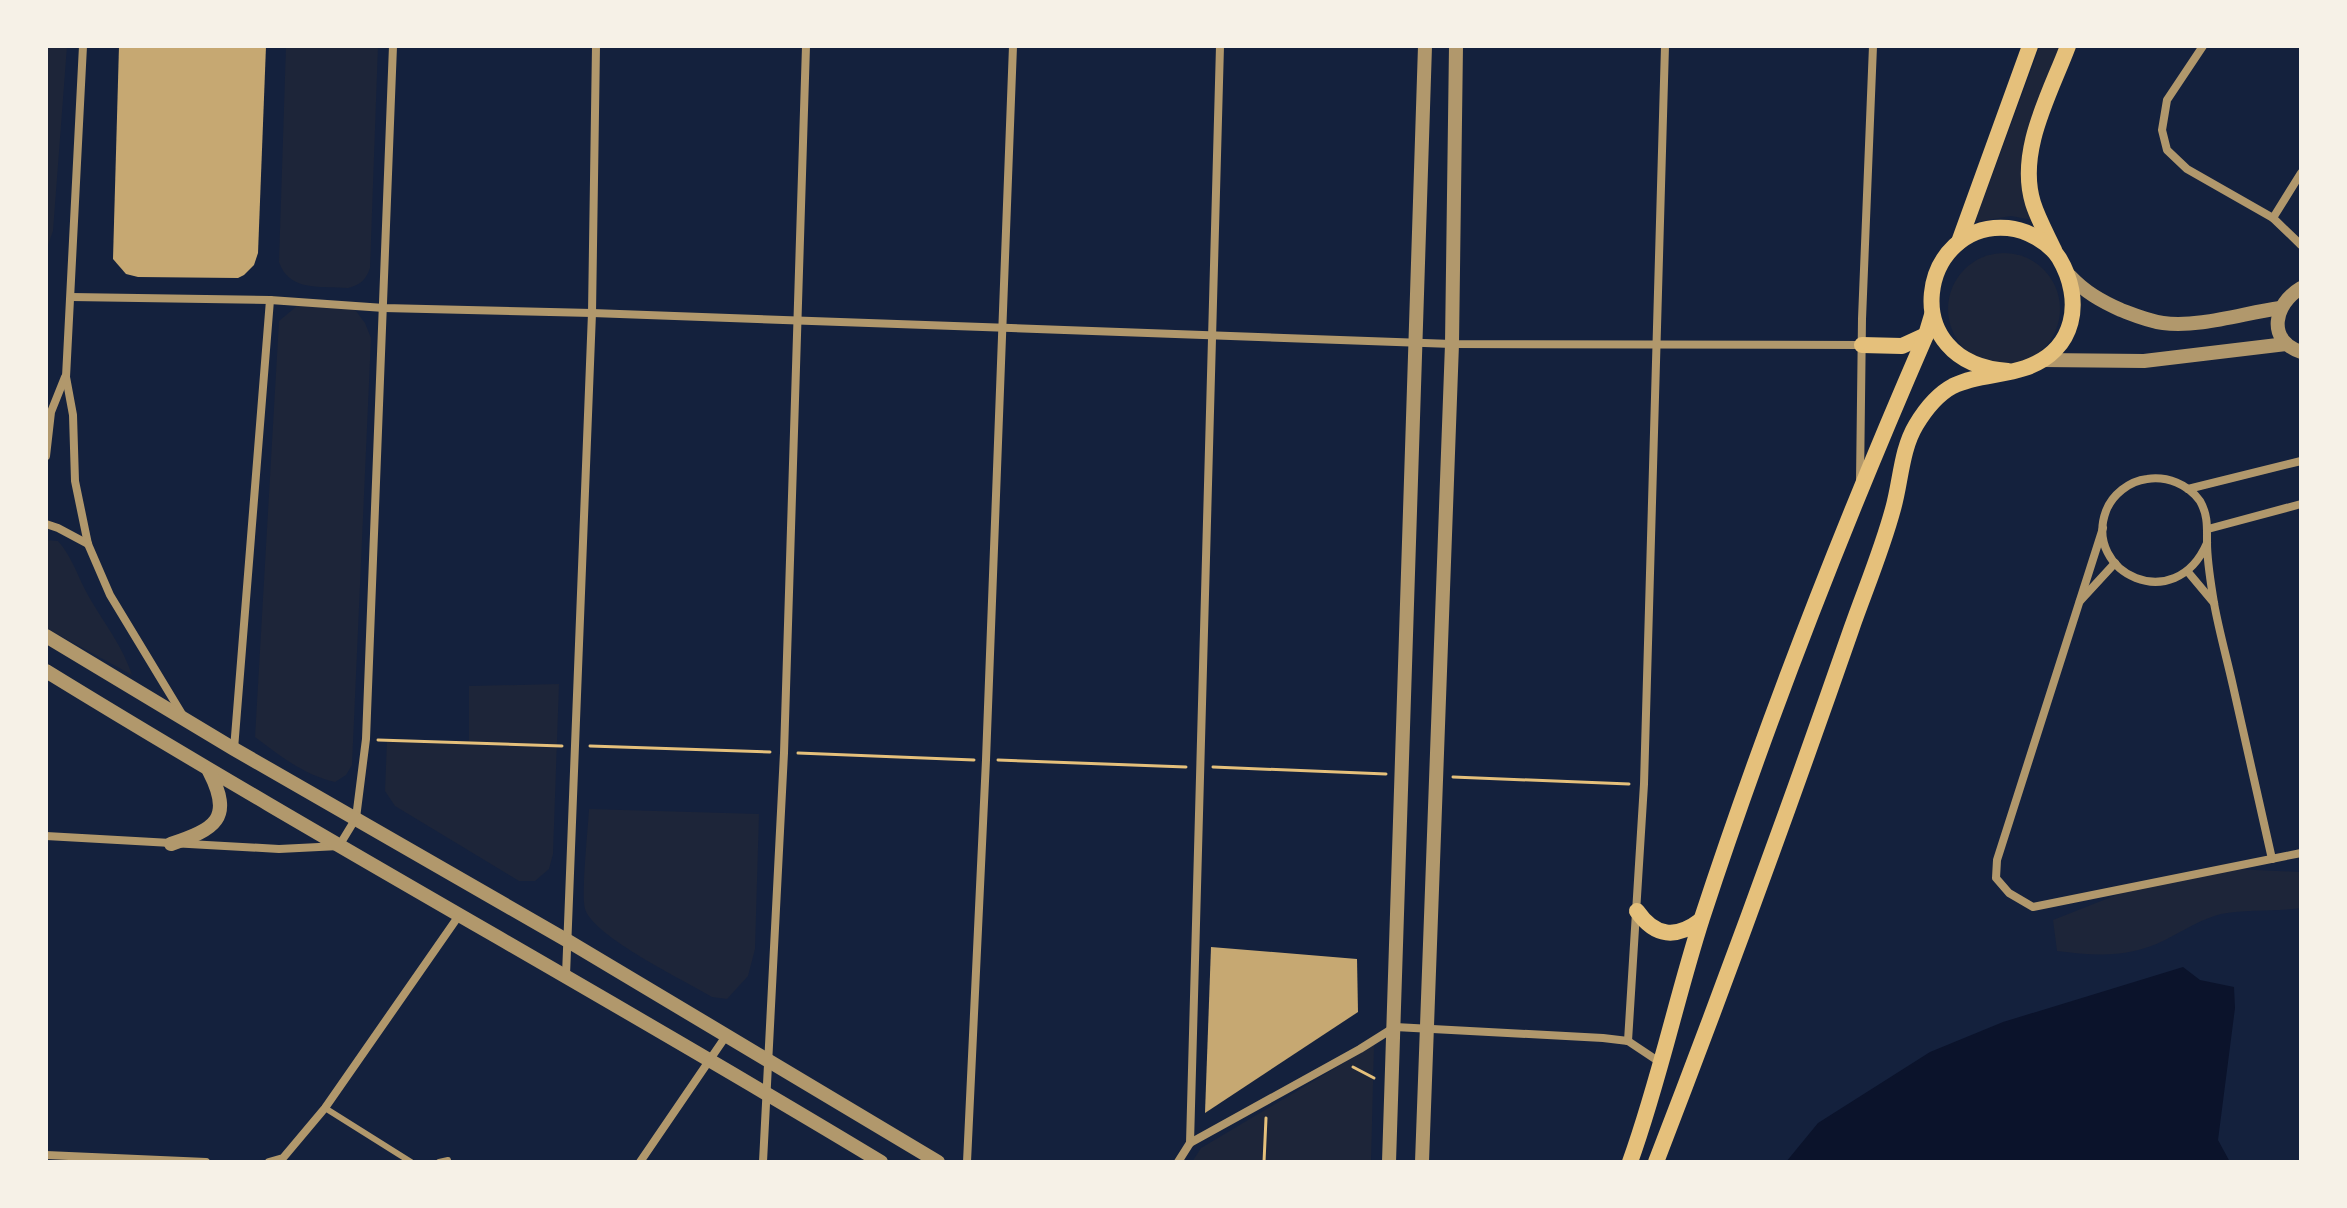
<svg xmlns="http://www.w3.org/2000/svg" width="2347" height="1208" viewBox="0 0 2347 1208" font-family="'DM Sans',sans-serif">
  <style>
    .green { fill: #1d2539 }
    .water { fill: #0b132b }
    .building { fill: #c6a872 }
    .lines { fill: none; stroke-linecap: round; stroke-linejoin: round }
    .path { stroke: #e5c07b; stroke-width: 3 }
    .service { stroke: #b1986c; stroke-width: 6 }
    .minor { stroke: #b1986c; stroke-width: 8 }
    .tertiary { stroke: #b1986c; stroke-width: 14 }
    .secondary { stroke: #e5c07b; stroke-width: 16 }
  </style>
  <rect width="100%" height="100%" fill="#14213d"/>
  <g class="green">
    <polygon points="46,46 67,46 53,231 46,251"/>
    <path d="M286,46h92l-8,222c-4,12 -10,17 -22,20 -26,-2 -59,4 -69,-26z"/>
    <polygon points="2040,46 2061,46 2033,120 2033,220 2011,216 1975,222"/>
    <circle cx="2004" cy="309" r="56"/>
    <path d="M321,303l32,4 12,16 6,15 -19,427 -6,10 -11,7c-31,-7 -55,-26 -80,-45l24,-416 18,-15z"/>
    <path d="M46,540l12,1c15,17 20,37 31,56 15,26 34,50 43,78l-86,-47z"/>
    <polygon points="559,684 553,854 549,869 535,881 519,881 395,806 385,791 387,740 469,742 469,686"/>
    <path d="M589,809l170,5 -4,135 -7,27 -21,23 -15,-2c-28,-17 -118,-60 -127,-88 -4,-15 3,-80 4,-100z"/>
    <path d="M2213,868l88,4v36c-26,4 -54,1 -80,6 -20,5 -38,17 -56,26 -35,18 -70,16 -108,11l-4,-31 91,-36z"/>
    <polygon points="1374,1045 1371,1162 1192,1162 1201,1148"/>
  </g>
  <polygon class="water" points="2183,967 2200,980 2234,987 2235,1008 2218,1140 2230,1162 1786,1162 1818,1123 1930,1052 2003,1022"/>
  <g class="building">
    <polygon points="119,46 266,46 258,253 254,265 244,275 238,278 138,277 126,274 113,259"/>
    <polygon points="1211,947 1357,959 1358,1012 1205,1113"/>
  </g>
  <g class="lines">
    <g class="path">
      <polyline points="378,740 562,746"/>
      <polyline points="590,746 770,752"/>
      <polyline points="798,753 974,760"/>
      <polyline points="998,760 1186,767"/>
      <polyline points="1213,767 1386,774"/>
      <polyline points="1453,777 1629,784"/>
      <polyline points="1353,1067 1374,1078"/>
      <polyline points="1264,1162 1266,1118"/>
    </g>
    <g class="service">
      <polyline points="325,1108 411,1162"/>
      <polyline points="439,1162 448,1160"/>
    </g>
    <g class="minor">
      <polyline points="83,46 66,377 73,415 75,481 88,544 110,595 182,714"/>
      <polyline points="2203,46 2167,100 2162,130 2167,150 2187,169 2273,218 2301,245"/>
      <polyline points="2273,218 2301,173"/>
      <polyline points="71,297 270,300 384,308 592,313 1452,344 1862,345"/>
      <polyline points="46,456 51,412 65,377"/>
      <polyline points="1860,481 1862,319 1873,46"/>
      <polyline points="2188,489 2301,461"/>
      <polyline points="46,524 58,528 88,544"/>
      <polyline points="2103,528 1997,860 1996,878 2009,893 2033,907 2301,853"/>
      <polyline points="2208,529 2301,504"/>
      <path d="M2207,543c-32,74 -124,30 -101,-32 6,-16 23,-30 41,-32 20,-3 41,5 53,22 8,14 7,26 7,41 0,20 4,42 7,61 5,28 13,56 19,83 13,58 26,115 39,173"/>
      <polyline points="2188,572 2214,603"/>
      <polyline points="2080,601 2115,563"/>
      <polyline points="234,749 270,300"/>
      <polyline points="46,836 279,849 339,846 356,818 366,739 393,46"/>
      <polyline points="566,975 592,313 596,46"/>
      <polyline points="1628,1041 1644,784 1665,46"/>
      <polyline points="1190,1143 1220,46"/>
      <polyline points="46,1155 206,1162"/>
      <polyline points="269,1162 283,1158 325,1108 460,914"/>
      <polyline points="640,1162 726,1036"/>
      <polyline points="763,1162 784,753 806,46"/>
      <polyline points="967,1162 986,760 1013,46"/>
      <polyline points="1178,1162 1190,1143 1360,1049 1395,1027 1603,1038 1628,1041 1661,1063"/>
    </g>
    <g class="tertiary">
      <path d="M2070,276c15,16 31,25 51,34 13,5 27,11 42,13 35,5 81,-10 117,-15"/>
      <path d="M2301,288c-27,16 -35,52 0,64"/>
      <polyline points="2042,360 2144,361 2286,344"/>
      <polyline points="46,636 234,749 568,941 938,1162"/>
      <path d="M46,671c275,169 559,324 835,491"/>
      <path d="M171,844c44,-15 63,-25 38,-73"/>
      <polyline points="1389,1162 1425,46"/>
      <polyline points="1422,1162 1452,344 1456,46"/>
    </g>
    <g class="secondary">
      <polyline points="1959,242 2030,46"/>
      <path d="M2054,250c-7,-15 -16,-31 -21,-47 -16,-52 17,-109 35,-157"/>
      <polyline points="1862,345 1902,346 1926,335"/>
      <path d="M1637,911c18,26 39,28 64,9"/>
      <path d="M1630,1162c29,-80 46,-163 72,-244 65,-198 141,-392 224,-583l6,-20"/>
      <path d="M1656,1162c68,-176 133,-354 195,-532 14,-40 31,-80 42,-121 8,-28 8,-59 23,-84 9,-15 22,-31 37,-39 22,-11 49,-10 72,-18 51,-17 59,-68 34,-110 -10,-16 -32,-28 -51,-30 -88,-8 -115,135 0,143"/>
    </g>
  </g>
  <rect width="2347" height="1208" fill="none" stroke="#f6f1e7" stroke-width="96"/>
</svg>
